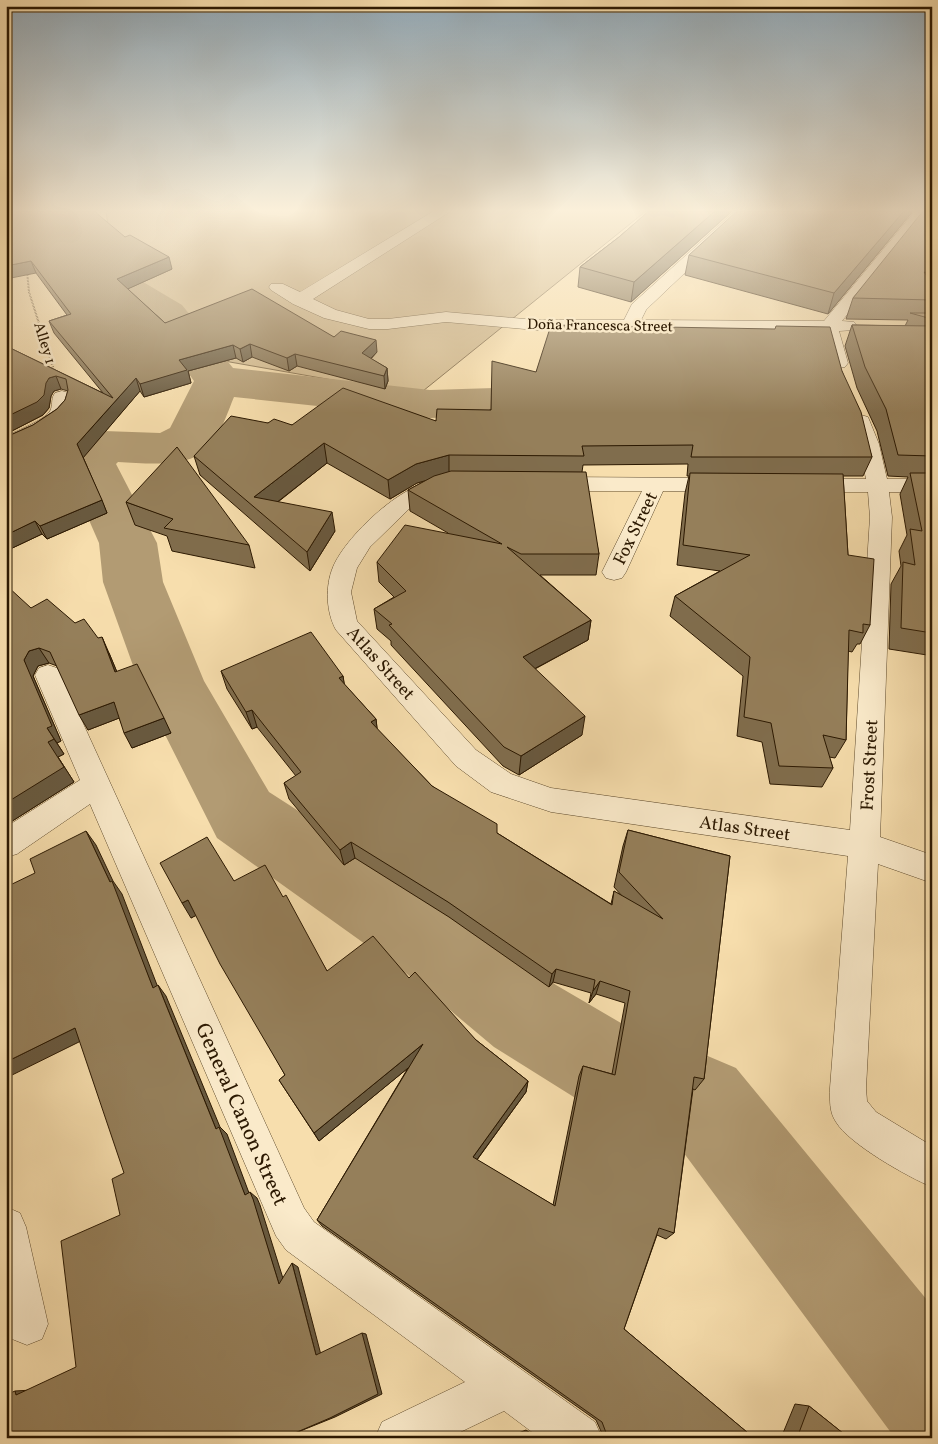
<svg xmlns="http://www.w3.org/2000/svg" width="938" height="1444" viewBox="0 0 938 1444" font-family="Vollkorn,serif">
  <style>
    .green { fill: #d4bc90; stroke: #806a48 }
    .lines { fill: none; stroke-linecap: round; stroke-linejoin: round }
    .river { fill: #b29b73; fill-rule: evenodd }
    .minor-casing { stroke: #5e4a2c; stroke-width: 1 }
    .path-far1 { stroke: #2b1801; stroke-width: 2; stroke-dasharray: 0.5 1; stroke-linecap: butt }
    .path { stroke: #2b1801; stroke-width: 2.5; stroke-dasharray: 0.5 2; stroke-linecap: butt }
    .minor { fill: #faeaca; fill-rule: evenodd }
    .wall { fill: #806d4d; stroke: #2b1801 }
    .shaded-wall { fill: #68593f; stroke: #2b1801 }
    .building { fill: #957f5a; stroke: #2b1801 }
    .labels { text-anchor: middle; stroke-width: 5; stroke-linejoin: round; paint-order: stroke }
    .far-street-label { font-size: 15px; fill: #2b1801; stroke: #faeaca }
    .street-label { font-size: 18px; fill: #2b1801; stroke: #faeaca }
    .near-street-label { font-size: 21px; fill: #2b1801; stroke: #faeaca }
  </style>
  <rect width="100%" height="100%" fill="#f7dead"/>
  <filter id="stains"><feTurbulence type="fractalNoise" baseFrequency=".004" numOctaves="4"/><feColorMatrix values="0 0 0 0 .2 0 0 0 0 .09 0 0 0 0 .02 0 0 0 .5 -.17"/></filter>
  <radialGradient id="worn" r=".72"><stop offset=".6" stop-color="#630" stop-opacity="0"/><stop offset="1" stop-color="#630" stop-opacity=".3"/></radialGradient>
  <polygon class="green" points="106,211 646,211 418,395 207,358 127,301 110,240"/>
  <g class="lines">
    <path class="river" d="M60,211h36c9,14 -20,29 -13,53l31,6 24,9 44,26 51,63 197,22 156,-5 17,4 7,10 -7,10 -17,4 -156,5 -196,-21c-6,14 -15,42 -26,52 -23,20 -62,14 -90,13l-2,2 41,79 6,39 41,99 65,111 196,126 91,67 82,48 65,21 33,14 196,238v132h-29l-11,-4 -220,-297 -87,-33 -91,-57 -87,-73 -190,-136 -77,-153 -37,-103 -4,-39 -35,-80 22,-28 18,-4 56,2 10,-5 24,-47c-9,-13 -19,-26 -29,-40 -4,-6 -8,-13 -13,-18 -10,-9 -31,-20 -43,-26 -22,-12 -64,-4 -66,-39 -2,-17 16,-28 19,-44z"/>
    <defs>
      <g id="minor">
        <polygon points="434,211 451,211 313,299 336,310 369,319 388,319 446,312 536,320 624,320 632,304 735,211 750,211 651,305 646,310 641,320 824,321 915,211 929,211 842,321 854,322 857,326 854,330 839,331 848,363 845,367 839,368 833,367 830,363 822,331 536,330 446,322 388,329 369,329 324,318 293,304 271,290 269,287 271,284 283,284 300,292"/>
        <path d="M62,391l7,2c17,25 -45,53 -63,57v-14c11,-5 42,-17 45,-27 2,-6 0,-11 4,-16z"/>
        <path d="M861,415l7,2 11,27 8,35h45v14l-43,-1 3,25 -12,320 52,18v28l-54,-19 -12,224 1,13 9,11 56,34v41c-24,-10 -83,-43 -96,-65 -7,-10 -6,-22 -6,-34l18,-232 -297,-44 -60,-20 -35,-26 -120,-136c-10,-18 -11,-44 -3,-63 13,-32 80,-96 118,-87l3,5 -3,5 -17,5 -25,14 -39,38 -13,21 -6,24 6,29 119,129 35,24 40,14 299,42 20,-313 -2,-25h-60l-8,-2 -3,-5 3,-5 8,-2 58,1 -7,-35 -8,-23 3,-4z"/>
        <polygon points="550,477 725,478 733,480 736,485 733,490 725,492 663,491 626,572 622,578 614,580 606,578 602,572 642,491 550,491 542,489 539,484 542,479"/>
        <polygon points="48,665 57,668 61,675 304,1208 314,1222 595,1422 602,1438 540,1438 504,1411 448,1438 375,1438 382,1422 465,1382 286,1250 276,1236 90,804 17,854 6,857 6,827 80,780 35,675 39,668"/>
        <polygon points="6,1207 20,1213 26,1227 48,1324 42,1339 27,1345 12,1339 6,1326"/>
      </g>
    </defs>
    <use href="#minor" class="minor-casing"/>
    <polyline class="path-far1" points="27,271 29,292 50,358"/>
    <polyline class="path" points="50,357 54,371"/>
    <use href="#minor" class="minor"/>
  </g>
  <g class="wall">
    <polygon points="6,211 125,237 172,269 127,289 165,323 334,337 377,352 371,359 387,368 388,381 385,389 297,366 289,371 252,357 243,362 236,358 188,371 191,383 144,397 140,391 83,457 107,513 47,539 42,534 6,551 6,437 33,425 57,409 65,400 68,391 61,389 54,391 51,396 49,408 43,415 6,434 6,346 103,393 54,333 49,321 67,315 36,273"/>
    <polygon points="649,211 732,211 631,302 578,287 580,267 619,237"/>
    <polygon points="913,211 828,314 685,275 689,255"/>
    <polygon points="932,211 932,689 927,655 889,649 891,584 901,566 899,551 907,535 900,494 908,477 888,476 877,431 857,388 845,346 852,325 905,326 908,320 846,319 853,298"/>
    <polygon points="842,371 872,457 863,476 843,476 848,555 870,625 860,644 857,644 852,652 848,651 846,740 835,758 829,757 833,768 822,787 770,784 762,742 737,736 743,676 670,616 675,596 720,571 677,565 685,493 689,476 687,476 688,464 583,465 582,472 599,554 596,575 540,575 591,620 588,640 535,669 582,735 519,775 503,766 391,645 391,641 377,629 374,609 394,597 379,582 377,562 448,533 410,511 408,490 425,481 417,483 390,499 327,463 278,502 335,531 310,571 200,475 194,456 268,423 292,425 436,421 491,410 536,372"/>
    <polygon points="126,502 249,545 255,568 172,551 167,536 135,525"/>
    <polygon points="31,608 109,653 117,672 171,733 132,748 119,718 88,730 57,666 49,663 38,666 33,676 61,741 57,743 64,754 58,757 74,782 6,825"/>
    <polygon points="221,671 343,676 344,684 376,719 377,729 432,786 497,833 611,904 614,891 622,896 614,887 623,846 628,830 730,856 704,1079 695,1090 693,1089 674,1233 666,1239 657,1235 624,1329 754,1438 604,1438 596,1420 322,1226 317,1220 408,1068 319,1141 279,1080 285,1075 196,915 191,918 234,881 283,897 327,971 409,978 476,1040 528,1081 526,1092 477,1160 553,1205 579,1076 583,1066 612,1074 625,1003 596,994 589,1003 591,993 553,982 549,987 449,917 355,858 344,865 289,799 284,783 296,776 257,727 252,729 227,689"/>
    <polygon points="795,1404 809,1406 849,1438 781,1438"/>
    <polygon points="526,1430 537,1438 506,1438"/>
  </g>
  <g class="shaded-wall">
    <polygon points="715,211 732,211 631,302 634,282"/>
    <polygon points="904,211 913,211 828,314 834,293"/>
    <polygon points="169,257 172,269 121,292 117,279"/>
    <polygon points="31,261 36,273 6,279 6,266"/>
    <polygon points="376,340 377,352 363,366 362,353"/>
    <polygon points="250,344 252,357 243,362 240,349"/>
    <polygon points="233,345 236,358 188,371 191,383 144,397 140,384 179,360"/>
    <polygon points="295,354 297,366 289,371 287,358"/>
    <polygon points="387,368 388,381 385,389 384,376"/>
    <polygon points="56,376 61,389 54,391 51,396 49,408 43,415 6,434 6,417 46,383 49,378"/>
    <polygon points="136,378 140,391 83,458 77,444"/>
    <polygon points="324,443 327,463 262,514 254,497"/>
    <polygon points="449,455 449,474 417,483 390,499 388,480 416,464"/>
    <polygon points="102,500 107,513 47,539 40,526"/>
    <polygon points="332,512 335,531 310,571 307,552"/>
    <polygon points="35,521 42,534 6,551 6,535"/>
    <polygon points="591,620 588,640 521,676 523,657"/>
    <polygon points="102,637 109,653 123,687 115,672"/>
    <polygon points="39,648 49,663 38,666 33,676 61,741 57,743 47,728 24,660 29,651"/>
    <polygon points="343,676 346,694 339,678"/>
    <polygon points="114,702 122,717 88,730 79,715"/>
    <polygon points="252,710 257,727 252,729 246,712"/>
    <polygon points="585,716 582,735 519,775 521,756"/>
    <polygon points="164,718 171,733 132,748 124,733"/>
    <polygon points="376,719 378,736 371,722"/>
    <polygon points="54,739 64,754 58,757 74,782 6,825 6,803 48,742"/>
    <polygon points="86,831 96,845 113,881 122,894 162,998 153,988 110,882"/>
    <polygon points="351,842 355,858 344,865 340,850"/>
    <polygon points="188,900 197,915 191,918 182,903"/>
    <polygon points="556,969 553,982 549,987 552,974"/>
    <polygon points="600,981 596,994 589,1003 593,991"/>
    <polygon points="158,985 166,996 220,1127 227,1134 252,1201 245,1195 216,1129"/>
    <polygon points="75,1028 87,1038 6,1078 6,1062"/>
    <polygon points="423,1044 424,1055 319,1141 314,1133"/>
    <polygon points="528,1081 526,1092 473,1165 473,1157"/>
    <polygon points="250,1192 257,1198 260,1205 286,1288 279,1284"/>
    <polygon points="292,1263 298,1267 321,1355 316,1355"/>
    <polygon points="362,1333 366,1334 382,1394 335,1417 283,1438"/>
    <polygon points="32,1390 16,1395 15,1391"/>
  </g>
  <g class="building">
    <polygon points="6,211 94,211 125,237 130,235 169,257 117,279 165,323 252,289 334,337 341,331 376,340 362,353 387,368 384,376 295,354 287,358 250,344 240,349 233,345 179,360 187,370 140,384 136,378 77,444 102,500 40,526 35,521 6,535 6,437 33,425 57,409 65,400 68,390 66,379 56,376 49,378 46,383 44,395 37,402 6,417 6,346 113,398 49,321 71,314 31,261 6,266"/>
    <polygon points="649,211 715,211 634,282 580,267 619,237"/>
    <polygon points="737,211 904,211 834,293 689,255"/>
    <polygon points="923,211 932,211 932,274 924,272 932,283 932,300 853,298"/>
    <polygon points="910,313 932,313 932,319"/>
    <polygon points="551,325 775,329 776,326 830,327 842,371 861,412 872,457 691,457 693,445 582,446 584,456 449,455 416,464 388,480 324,443 254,497 332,512 307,552 194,456 231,416 268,423 274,419 292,425 343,388 436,421 437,409 491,410 492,361 536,372"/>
    <polygon points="852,325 932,326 932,456 898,455 886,409 865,367"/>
    <polygon points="177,447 249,545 164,528 173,519 126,502"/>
    <polygon points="451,471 586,472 599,554 521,554 507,547 591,620 523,657 585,716 521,756 504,747 389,625 392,624 374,609 406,591 377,562 405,525 502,544 408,490 434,476"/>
    <polygon points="690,473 843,474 848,555 874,559 870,625 863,624 863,633 849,630 846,740 823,735 833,768 779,766 771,723 744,717 750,657 675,596 750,555 683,545"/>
    <polygon points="910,473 932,473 932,633 901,628 903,562 915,565 910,529 922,531"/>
    <polygon points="6,586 7,586 31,608 47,599 75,623 84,619 98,638 102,637 115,672 137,664 164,718 124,733 114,702 79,715 50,652 39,648 29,651 24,660 52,726 47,728 54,739 48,742 64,767 6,803"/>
    <polygon points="311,632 343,676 339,678 376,719 371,722 432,786 497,824 497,833 612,905 614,891 663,919 619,872 628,830 730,856 704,1079 694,1077 674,1233 659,1228 624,1329 754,1438 608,1438 602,1422 317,1220 423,1044 314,1133 279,1080 285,1075 220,964 188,900 182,903 160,863 207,837 234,881 265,865 283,897 286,895 327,971 373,936 409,978 415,972 476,1040 528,1081 473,1157 555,1206 583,1066 615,1075 630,991 600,981 593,991 595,980 556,969 552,974 448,902 351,842 340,850 284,783 301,772 252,710 246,712 221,671"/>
    <polygon points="86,831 110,882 112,881 153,988 158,985 216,1129 219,1127 245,1195 250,1192 253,1199 279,1284 292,1263 316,1355 362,1333 378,1394 330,1418 283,1438 6,1438 6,1395 15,1391 16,1395 76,1367 61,1241 120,1215 112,1179 124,1173 75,1028 6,1062 6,887 35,873 30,859"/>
    <polygon points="809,1406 849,1438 797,1438"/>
    <polygon points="528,1432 536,1438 514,1438"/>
  </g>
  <linearGradient id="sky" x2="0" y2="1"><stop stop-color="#92aab9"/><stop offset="0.51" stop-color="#fbf0da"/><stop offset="1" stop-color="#fbf0da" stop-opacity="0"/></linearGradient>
  <rect width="938" height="413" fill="url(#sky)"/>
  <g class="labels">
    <g class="far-street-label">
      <text transform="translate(600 325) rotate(1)" y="5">Doña Francesca Street</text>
      <text transform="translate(45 343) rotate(73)" y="5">Alley 1</text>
    </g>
    <g class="street-label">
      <text transform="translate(635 528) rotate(-64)" y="6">Fox Street</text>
      <text transform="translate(381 663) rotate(48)" y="6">Atlas Street</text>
      <text transform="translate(869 765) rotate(-87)" y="6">Frost Street</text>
      <text transform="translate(745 828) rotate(8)" y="6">Atlas Street</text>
    </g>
    <g class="near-street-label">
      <text transform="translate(242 1114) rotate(66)" y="7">General Canon Street</text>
    </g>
  </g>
  <rect width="938" height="1444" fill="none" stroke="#f7dead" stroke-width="25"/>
  <rect x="8" y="8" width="923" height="1429" fill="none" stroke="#2b1801" stroke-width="2.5"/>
  <rect x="12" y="12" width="913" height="1419" fill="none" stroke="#2b1801"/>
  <rect width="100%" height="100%" filter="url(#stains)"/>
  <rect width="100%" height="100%" fill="url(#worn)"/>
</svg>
